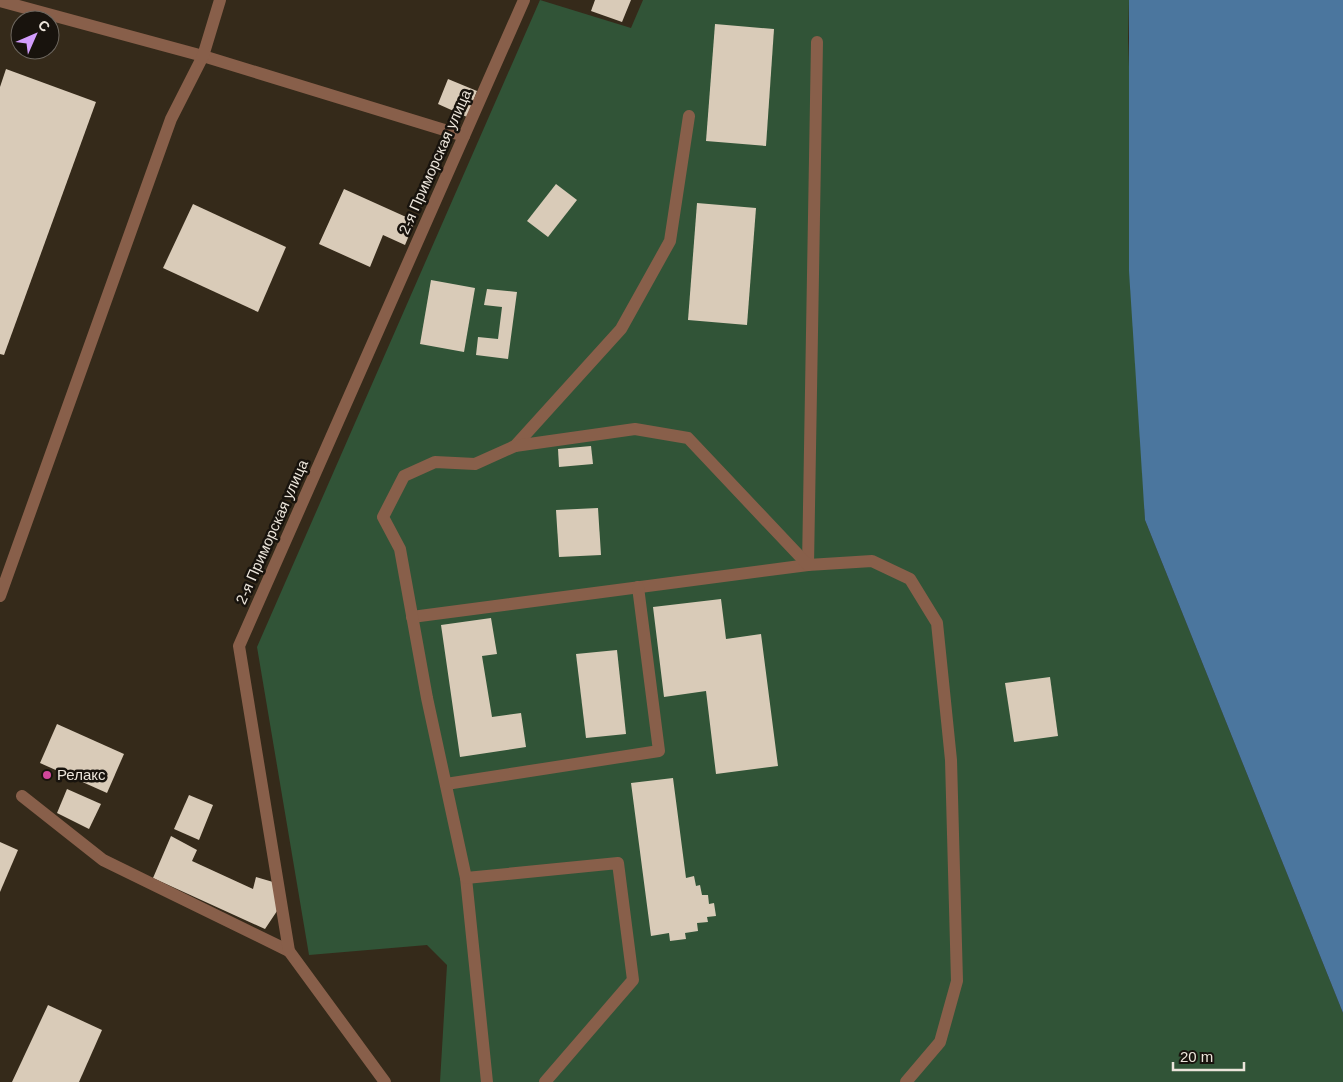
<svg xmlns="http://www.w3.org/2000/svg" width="1343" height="1082" viewBox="0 0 1343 1082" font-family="Helvetica,sans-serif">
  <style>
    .green { fill: #315437 }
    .water { fill: #4b769e }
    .building { fill: #d9cbb8 }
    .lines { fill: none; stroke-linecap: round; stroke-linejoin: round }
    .minor { stroke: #885f4a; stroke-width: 12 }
    .hotel-dot { fill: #d1479c; stroke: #18130d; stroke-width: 2 }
    .labels { text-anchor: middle; stroke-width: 5; stroke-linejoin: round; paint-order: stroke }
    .street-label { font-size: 15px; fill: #ece5db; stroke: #18130d }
    .poi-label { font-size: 15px; fill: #ece5db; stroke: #18130d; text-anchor: start }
  </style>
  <rect width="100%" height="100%" fill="#352a1a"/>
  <polygon class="green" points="540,0 631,28 643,0 1129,0 1128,38 1145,520 1343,1013 1343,1082 440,1082 447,965 427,945 309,955 257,647"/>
  <polygon class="water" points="1129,0 1343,0 1343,1013 1145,520 1129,271"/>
  <g class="building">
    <polygon points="595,0 631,0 622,22 591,11"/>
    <polygon points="715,24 774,29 766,146 706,141"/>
    <polygon points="6,69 96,102 4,355 0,354 0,87"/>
    <polygon points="448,79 477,91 467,117 438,104"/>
    <polygon points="556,184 577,200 548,237 527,221"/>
    <polygon points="344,189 415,221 405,245 383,235 370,267 319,244"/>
    <polygon points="697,203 756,208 747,325 688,320"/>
    <polygon points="193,204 286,247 258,312 163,268"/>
    <polygon points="431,280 475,288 464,352 420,344"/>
    <polygon points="487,289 517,292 508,359 476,355 478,337 498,339 502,307 484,305"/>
    <polygon points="591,446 593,464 559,467 558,449"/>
    <polygon points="598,508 601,555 559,557 556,510"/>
    <polygon points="721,599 726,639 761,634 778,766 716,774 706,691 664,697 653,607"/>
    <polygon points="491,618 497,654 482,656 492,717 521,713 526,747 460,757 441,625"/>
    <polygon points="617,650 626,734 586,738 576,654"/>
    <polygon points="1050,677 1058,736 1014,742 1005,683"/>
    <polygon points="57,724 124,754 107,793 40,763"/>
    <polygon points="673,778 686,878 694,876 696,886 700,885 702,895 708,895 709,904 714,903 716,916 707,917 708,922 697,923 698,931 685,933 686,939 670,941 669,933 651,936 631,783"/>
    <polygon points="67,789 101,804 89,829 57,813"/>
    <polygon points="189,795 213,805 199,840 174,829"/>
    <polygon points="171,836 197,850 192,861 253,889 256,877 273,882 277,911 265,929 153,878"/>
    <polygon points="0,842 18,850 0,892"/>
    <polygon points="48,1005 102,1030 79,1082 12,1082"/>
  </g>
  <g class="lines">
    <g class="minor">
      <polyline points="0,1 203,56 464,136"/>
      <polyline points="515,446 621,329 670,241 689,116"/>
      <polyline points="0,596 171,119 203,56 220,0"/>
      <polyline points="412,617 808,565 817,42"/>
      <polyline points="446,784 659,751 638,587"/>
      <polyline points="22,796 103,860 289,951"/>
      <polyline points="466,878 487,1082"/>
      <polyline points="385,1082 289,951 239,646 524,0"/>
      <polyline points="545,1082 633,980 618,863 466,878 427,698 400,549 383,517 404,476 435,462 475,464 515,446 635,429 688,438 808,565 872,561 910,579 937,623 951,760 957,981 940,1042 906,1082"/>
    </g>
  </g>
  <circle class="hotel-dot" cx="47" cy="775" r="5"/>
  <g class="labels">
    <g class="street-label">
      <text transform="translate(435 162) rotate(-66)" y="5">2-я Приморская улица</text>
      <text transform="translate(272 532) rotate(-66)" y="5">2-я Приморская улица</text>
    </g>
    <g class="poi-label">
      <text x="57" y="780">Релакс</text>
    </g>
  </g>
  <g transform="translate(35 35) rotate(45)"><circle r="24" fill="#18130d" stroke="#6d675f"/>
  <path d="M0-4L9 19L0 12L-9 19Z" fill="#d29dfd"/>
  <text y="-8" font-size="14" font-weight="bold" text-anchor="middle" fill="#ece5db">С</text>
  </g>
  <path d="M1173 1062v8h71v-8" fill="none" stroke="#ece5db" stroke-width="2.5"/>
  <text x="1180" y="1062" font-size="15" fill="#ece5db" stroke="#18130d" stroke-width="4" paint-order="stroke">20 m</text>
</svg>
